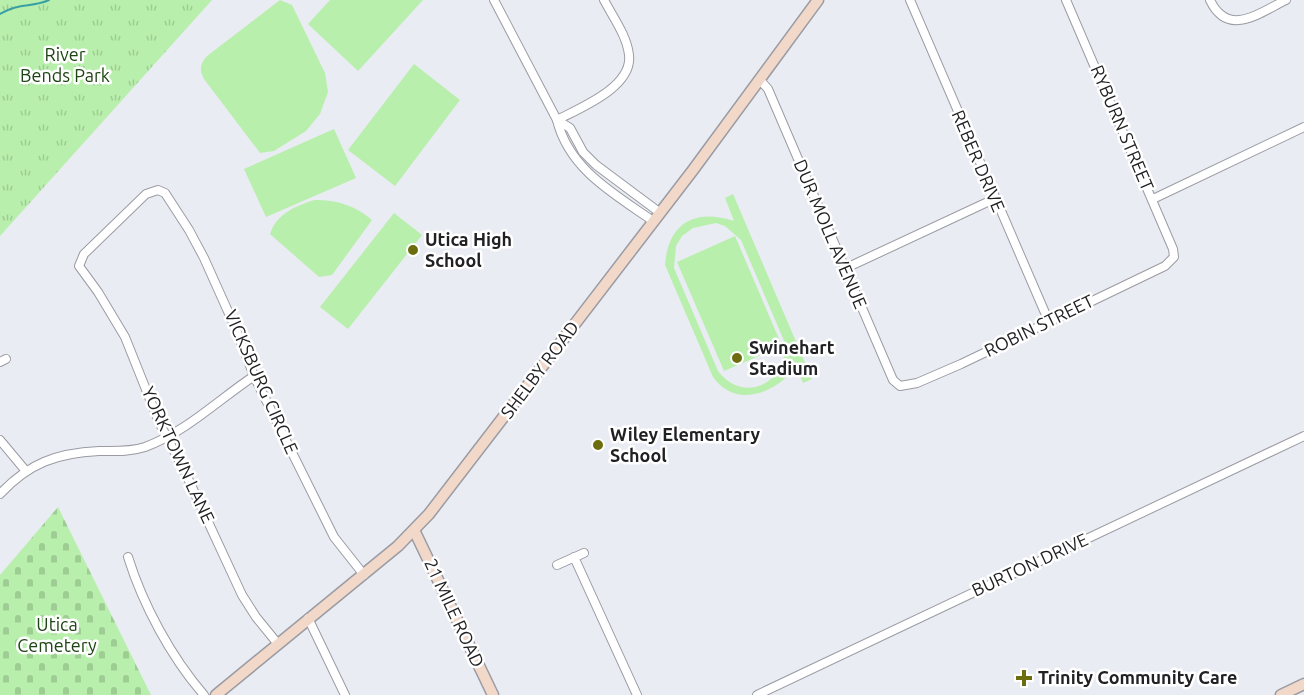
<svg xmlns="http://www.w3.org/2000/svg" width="1304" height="695" viewBox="0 0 1304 695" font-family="Ubuntu,sans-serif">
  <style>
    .grass { fill: #b8efac; fill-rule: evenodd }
    .cemetery { fill: url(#cemetery-stones) }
    .park { fill: url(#park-tufts) }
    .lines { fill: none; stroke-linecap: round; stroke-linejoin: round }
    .stream { stroke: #38a0a5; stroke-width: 2 }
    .street-casing { stroke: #9a9ba3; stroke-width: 10 }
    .secondary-casing { stroke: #9a9ba3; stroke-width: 13 }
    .street { stroke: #fff; stroke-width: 8 }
    .secondary { stroke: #f2d8c8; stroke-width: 10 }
    .poi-dot { fill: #6c6d0e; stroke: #fff; stroke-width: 2 }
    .labels { text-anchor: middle; stroke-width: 5; stroke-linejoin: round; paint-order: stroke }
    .park-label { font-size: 18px; fill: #1d4413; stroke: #fff }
    .street-label { font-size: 18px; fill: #212124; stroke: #fff }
    .poi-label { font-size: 18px; font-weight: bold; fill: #212124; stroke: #fff; text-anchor: start }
  </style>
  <defs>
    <pattern id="cemetery-stones" width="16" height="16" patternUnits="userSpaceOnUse" patternTransform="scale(1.5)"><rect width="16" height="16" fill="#b8efac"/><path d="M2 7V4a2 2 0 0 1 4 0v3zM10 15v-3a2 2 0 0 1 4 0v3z" fill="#9ecd94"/></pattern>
    <pattern id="park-tufts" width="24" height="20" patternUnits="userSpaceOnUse" patternTransform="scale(1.5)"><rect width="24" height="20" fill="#b8efac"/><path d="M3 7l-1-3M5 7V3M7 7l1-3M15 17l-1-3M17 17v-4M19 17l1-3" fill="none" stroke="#9ecd94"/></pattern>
  </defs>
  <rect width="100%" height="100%" fill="#eaecf3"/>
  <g class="grass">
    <path d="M280,0l12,5 33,68 3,19 -8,22 -14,17 -32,20 -14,2 -56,-74c-5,-10 -4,-15 3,-23z"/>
    <polygon points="330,0 423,0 358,71 308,24"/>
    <polygon points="414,64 460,100 395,186 348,150"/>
    <polygon points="334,129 356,178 266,217 244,169"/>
    <path d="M733,194l79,185 -9,4 -9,-22c-2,4 -4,10 -6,13 -4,7 -13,12 -19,15 -22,11 -42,7 -56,-12l-48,-112c3,-42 30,-57 69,-44l-9,-23zM716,223l9,3 16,14 44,103c2,40 -41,62 -67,28l-44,-103 2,-22 6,-10 11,-8z"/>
    <path d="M314,200c23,0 40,5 58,20l-40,55 -13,2 -49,-43c6,-20 26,-28 44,-34z"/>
    <polygon points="394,213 422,235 348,329 320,307"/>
    <polygon points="735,236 782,346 724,371 677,262"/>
  </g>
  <polygon class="cemetery" points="58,507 151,695 0,695 0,575"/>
  <polygon class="park" points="0,0 212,0 0,236"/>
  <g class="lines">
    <path class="stream" d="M0,14c20,-12 31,-6 49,-14"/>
    <defs>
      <g id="street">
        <path d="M494,0l63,120c12,49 56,73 96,101"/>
        <polyline points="910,0 1049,322"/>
        <path d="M1210,0c18,38 49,13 76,0"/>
        <polyline points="760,80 768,89 893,380 900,386 917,383 961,364 1165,266 1174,257 1173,249 1066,0"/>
        <path d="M557,120c23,-12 76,-33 72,-65 -2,-19 -16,-38 -25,-55"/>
        <polyline points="557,120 570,128 583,152 596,165 659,212"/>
        <polyline points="1153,199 1304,127"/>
        <polyline points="844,269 994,199"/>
        <polyline points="0,362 6,359"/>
        <polyline points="0,440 25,470"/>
        <path d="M0,494c29,-31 57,-41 99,-43 15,0 31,1 46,-4 41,-15 73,-47 109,-71"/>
        <path d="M128,557c15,48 43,100 76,138"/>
        <polyline points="574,557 637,695"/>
        <polyline points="557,565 584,553"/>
        <polyline points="308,618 345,695"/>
        <polyline points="278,644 256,617 242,595 184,470 159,422 125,337 98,292 79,266 84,254 146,194 158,190 165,193 189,230 204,258 235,327 254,376 334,537 364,575"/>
        <polyline points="757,695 1304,436"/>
      </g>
      <g id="secondary">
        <polyline points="414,530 493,695"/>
        <polyline points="216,695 398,546 429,514 693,170 818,0"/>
        <polyline points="1281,695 1304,684"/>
      </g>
    </defs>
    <use href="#street" class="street-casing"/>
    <use href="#secondary" class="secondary-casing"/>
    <use href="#street" class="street"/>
    <use href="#secondary" class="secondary"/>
  </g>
  <g class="poi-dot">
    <circle cx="413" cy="250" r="6"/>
    <circle cx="737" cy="358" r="6"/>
    <circle cx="598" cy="445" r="6"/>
    <path d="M1021 669h6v6h6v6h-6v6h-6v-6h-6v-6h6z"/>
  </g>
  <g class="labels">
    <g class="park-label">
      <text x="65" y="61">River<tspan x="65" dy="21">Bends Park</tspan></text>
      <text x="57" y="631">Utica<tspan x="57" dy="21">Cemetery</tspan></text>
    </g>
    <g class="street-label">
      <text transform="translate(1122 128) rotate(67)" y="6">RYBURN STREET</text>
      <text transform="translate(978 161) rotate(67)" y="6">REBER DRIVE</text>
      <text transform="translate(830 234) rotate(67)" y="6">DUR MOLL AVENUE</text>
      <text transform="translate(1039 326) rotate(-26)" y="6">ROBIN STREET</text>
      <text transform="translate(540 370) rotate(-53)" y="6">SHELBY ROAD</text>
      <text transform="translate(261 382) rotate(66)" y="6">VICKSBURG CIRCLE</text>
      <text transform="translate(178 455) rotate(65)" y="6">YORKTOWN LANE</text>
      <text transform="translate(1030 565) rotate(-25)" y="6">BURTON DRIVE</text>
      <text transform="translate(454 613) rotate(65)" y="6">21 MILE ROAD</text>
    </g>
    <g class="poi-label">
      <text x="425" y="246">Utica High<tspan x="425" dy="21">School</tspan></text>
      <text x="749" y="354">Swinehart<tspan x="749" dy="21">Stadium</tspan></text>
      <text x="610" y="441">Wiley Elementary<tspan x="610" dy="21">School</tspan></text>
      <text x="1038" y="684">Trinity Community Care</text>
    </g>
  </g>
</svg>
